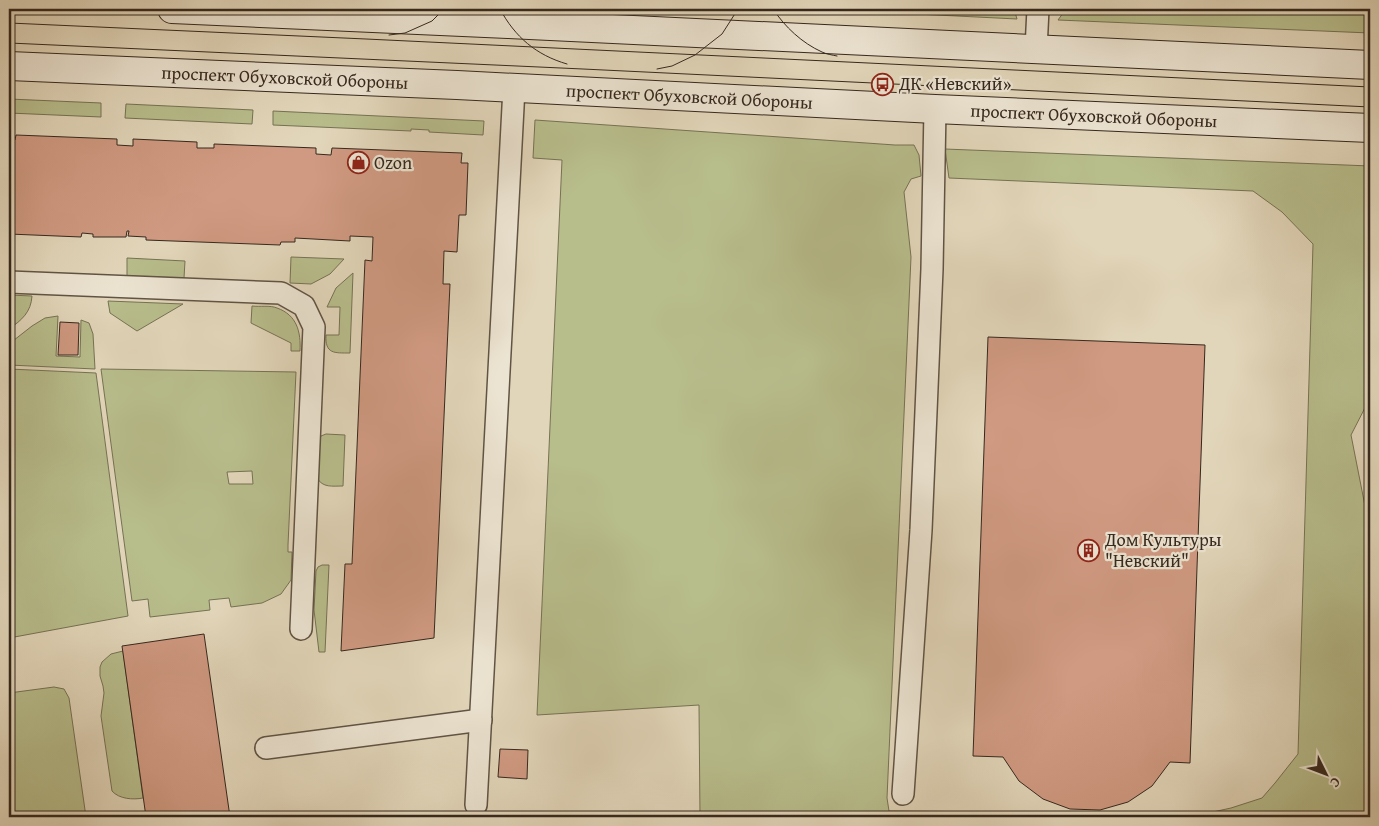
<svg xmlns="http://www.w3.org/2000/svg" width="1379" height="826" viewBox="0 0 1379 826" font-family="'Gentium Book Plus',serif">
  <style>
    .green { fill: #b8bd8c; stroke: #767255; fill-rule: evenodd }
    .building { fill: #d09a82; stroke: #35281e }
    .lines { fill: none; stroke-linecap: round; stroke-linejoin: round }
    .lane-casing { stroke: #605445; stroke-width: 24 }
    .secondary-casing { stroke: #35281e; stroke-width: 30 }
    .lane { stroke: #ece4d2; stroke-width: 21 }
    .secondary { stroke: #ece4d2; stroke-width: 28 }
    .tram { stroke: #35281e; stroke-width: 1 }
    .labels { text-anchor: middle; stroke-width: 4.5; stroke-linejoin: round; paint-order: stroke }
    .street-label { font-size: 18px; fill: #35281e; stroke: #ece4d2 }
    .poi-label { font-size: 18px; fill: #35281e; stroke: #ece4d2; text-anchor: start }
  </style>
  <rect width="100%" height="100%" fill="#e2d6ba"/>
  <filter id="stains"><feTurbulence type="fractalNoise" baseFrequency=".004" numOctaves="4"/><feColorMatrix values="0 0 0 0 .2 0 0 0 0 .09 0 0 0 0 .02 0 0 0 .5 -.17"/></filter>
  <radialGradient id="worn" r=".72"><stop offset=".6" stop-color="#630" stop-opacity="0"/><stop offset="1" stop-color="#630" stop-opacity=".3"/></radialGradient>
  <g class="green">
    <polygon points="816,9 1014,9 1017,19"/>
    <polygon points="1066,9 1370,9 1370,33 1058,20"/>
    <polygon points="9,99 101,103 101,117 9,113"/>
    <polygon points="126,104 253,110 252,124 125,118"/>
    <polygon points="273,111 484,121 483,135 429,132 429,130 411,129 411,131 273,125"/>
    <polygon points="535,120 895,145 914,145 919,155 921,176 911,179 904,192 911,257 887,798 889,811 1013,812 1028,817 700,817 699,705 537,715 562,160 533,158"/>
    <polygon points="945,149 1370,166 1370,398 1351,435 1365,506 1370,504 1370,817 1190,817 1231,808 1262,798 1275,783 1298,754 1313,244 1282,212 1253,191 949,178"/>
    <polygon points="291,257 344,259 330,274 311,284 290,283"/>
    <polygon points="127,258 185,261 184,278 127,276"/>
    <path d="M353,273l-3,80c-16,0 -25,1 -24,-18h13l1,-28h-13l9,-19z"/>
    <path d="M9,295l23,1c-1,16 -10,24 -23,33z"/>
    <polygon points="108,301 183,304 137,331 110,313"/>
    <path d="M252,306c8,1 18,-1 25,2 20,7 24,24 23,43h-9v-8l-40,-20z"/>
    <polygon points="58,316 56,356 80,357 81,320 89,323 93,334 95,369 9,365 9,344 32,326 45,318"/>
    <polygon points="9,369 96,373 128,616 9,638"/>
    <path d="M101,369l195,3 -8,173v7h4l-1,28 -10,14 -19,9 -31,4 -2,-9 -20,2 1,10 -60,7 -2,-18 -16,2zM252,471l1,13h-24l-2,-12z"/>
    <path d="M326,434l19,1 -2,51c-11,0 -20,2 -26,-8l2,-37 2,-5z"/>
    <polygon points="322,565 329,565 325,652 319,652 314,610 316,571 318,567"/>
    <path d="M123,651l20,147c-10,2 -24,1 -31,-7l-11,-75 3,-23 -1,-7 -3,-10v-9l2,-5 9,-8z"/>
    <polygon points="54,687 64,689 69,698 86,817 9,817 9,693"/>
  </g>
  <g class="building">
    <polygon points="16,135 117,139 117,145 133,146 133,139 197,142 197,148 214,148 214,144 316,148 316,154 331,155 332,148 462,153 461,163 468,163 466,215 459,215 457,252 444,251 443,284 450,284 434,638 341,651 345,564 352,564 365,260 372,261 373,237 350,236 350,241 295,238 295,242 281,242 280,245 146,240 146,237 128,236 129,231 127,231 126,237 93,237 93,234 82,233 81,237 9,234 9,140 15,140"/>
    <polygon points="60,322 79,323 78,355 58,355"/>
    <polygon points="988,337 1205,345 1190,763 1170,762 1152,786 1128,802 1100,810 1070,809 1043,799 1019,781 1003,757 973,756"/>
    <polygon points="204,634 230,817 146,817 122,646"/>
    <polygon points="500,749 528,750 527,779 498,777"/>
  </g>
  <g class="lines">
    <defs>
      <g id="lane">
        <polyline points="1036,49 1038,9"/>
        <polyline points="9,282 281,293 304,306 314,327 301,629"/>
        <polyline points="266,748 481,720"/>
        <polyline points="903,794 921,530 932,269 935,109"/>
        <polyline points="476,805 514,88"/>
      </g>
      <g id="secondary">
        <polyline points="172,9 508,24 1370,65"/>
        <path id="s1" d="M9,66l448,19 478,24 435,19"/>
      </g>
    </defs>
    <use href="#lane" class="lane-casing"/>
    <use href="#secondary" class="secondary-casing"/>
    <use href="#lane" class="lane"/>
    <use href="#secondary" class="secondary"/>
    <g class="tram">
      <path d="M500,9c15,28 36,46 67,55"/>
      <path d="M773,9c12,18 29,34 49,43 4,2 10,3 15,4"/>
      <polyline points="9,23 366,39 1370,87"/>
      <polyline points="389,35 405,33 432,21 444,9"/>
      <polyline points="9,43 583,69 1370,107"/>
      <polyline points="657,69 672,66 695,55 722,34 738,9"/>
    </g>
  </g>
  <defs>
    <symbol id="bus-ring" viewBox="-11 -11 22 22"><circle r="9.5" fill="#ece4d2" stroke="#8f2418" stroke-width="1.5"/><path d="M-5-6H5V4H4V6H2V4H-2V6H-4V4H-5ZM-3.5-4V0h7V-4ZM-3.5 1.2v1.5H-2V1.2ZM2 1.2v1.5H3.5V1.2Z" fill="#8f2418"/></symbol>
    <symbol id="shop-ring" viewBox="-11 -11 22 22"><circle r="9.5" fill="#ece4d2" stroke="#8f2418" stroke-width="1.5"/><path d="M-5-2.5h2.3a2.7 3.5 0 0 1 5.4 0H5L5.5 6h-11ZM-1.5-2.5h3a1.5 2.3 0 0 0-3 0Z" fill="#8f2418"/></symbol>
    <symbol id="building-ring" viewBox="-11 -11 22 22"><circle r="9.5" fill="#ece4d2" stroke="#8f2418" stroke-width="1.5"/><path d="M-4-6H4V6H1V3H-1V6H-4ZM-2.5-4.3h1.7v1.8h-1.7ZM.8-4.3h1.7v1.8H.8ZM-2.5-1h1.7V.8h-1.7ZM.8-1h1.7V.8H.8Z" fill="#8f2418"/></symbol>
  </defs>
  <g fill-rule="evenodd">
    <use href="#bus-ring" x="870" y="72" width="25" height="25"/>
    <use href="#shop-ring" x="346" y="150" width="25" height="25"/>
    <use href="#building-ring" x="1076" y="538" width="25" height="25"/>
  </g>
  <g class="labels">
    <g class="street-label">
      <text dy="6" stroke="none"><textPath href="#s1" startOffset="276">проспект Обуховской Обороны</textPath></text>
      <text dy="6" stroke="none"><textPath href="#s1" startOffset="681">проспект Обуховской Обороны</textPath></text>
      <text dy="6" stroke="none"><textPath href="#s1" startOffset="1086">проспект Обуховской Обороны</textPath></text>
    </g>
    <g class="poi-label">
      <text x="899" y="90">ДК «Невский»</text>
      <text x="374" y="169">Ozon</text>
      <text x="1105" y="546">Дом Культуры<tspan x="1105" dy="21">"Невский"</tspan></text>
    </g>
  </g>
  <rect width="1379" height="826" fill="none" stroke="#e2d6ba" stroke-width="30"/>
  <rect x="10" y="10" width="1359" height="806" fill="none" stroke="#35281e" stroke-width="2.5"/>
  <rect x="15" y="15" width="1349" height="796" fill="none" stroke="#35281e"/>
  <g transform="translate(1326 774) rotate(132)" stroke="#ece4d2" stroke-width="4" paint-order="stroke">
  <path d="M0-4L9 19L0 12L-9 19Z" fill="#35281e"/>
  <text y="-8" font-size="14" font-weight="bold" text-anchor="middle" fill="#35281e">С</text>
  </g>
  <rect width="100%" height="100%" filter="url(#stains)"/>
  <rect width="100%" height="100%" fill="url(#worn)"/>
</svg>
